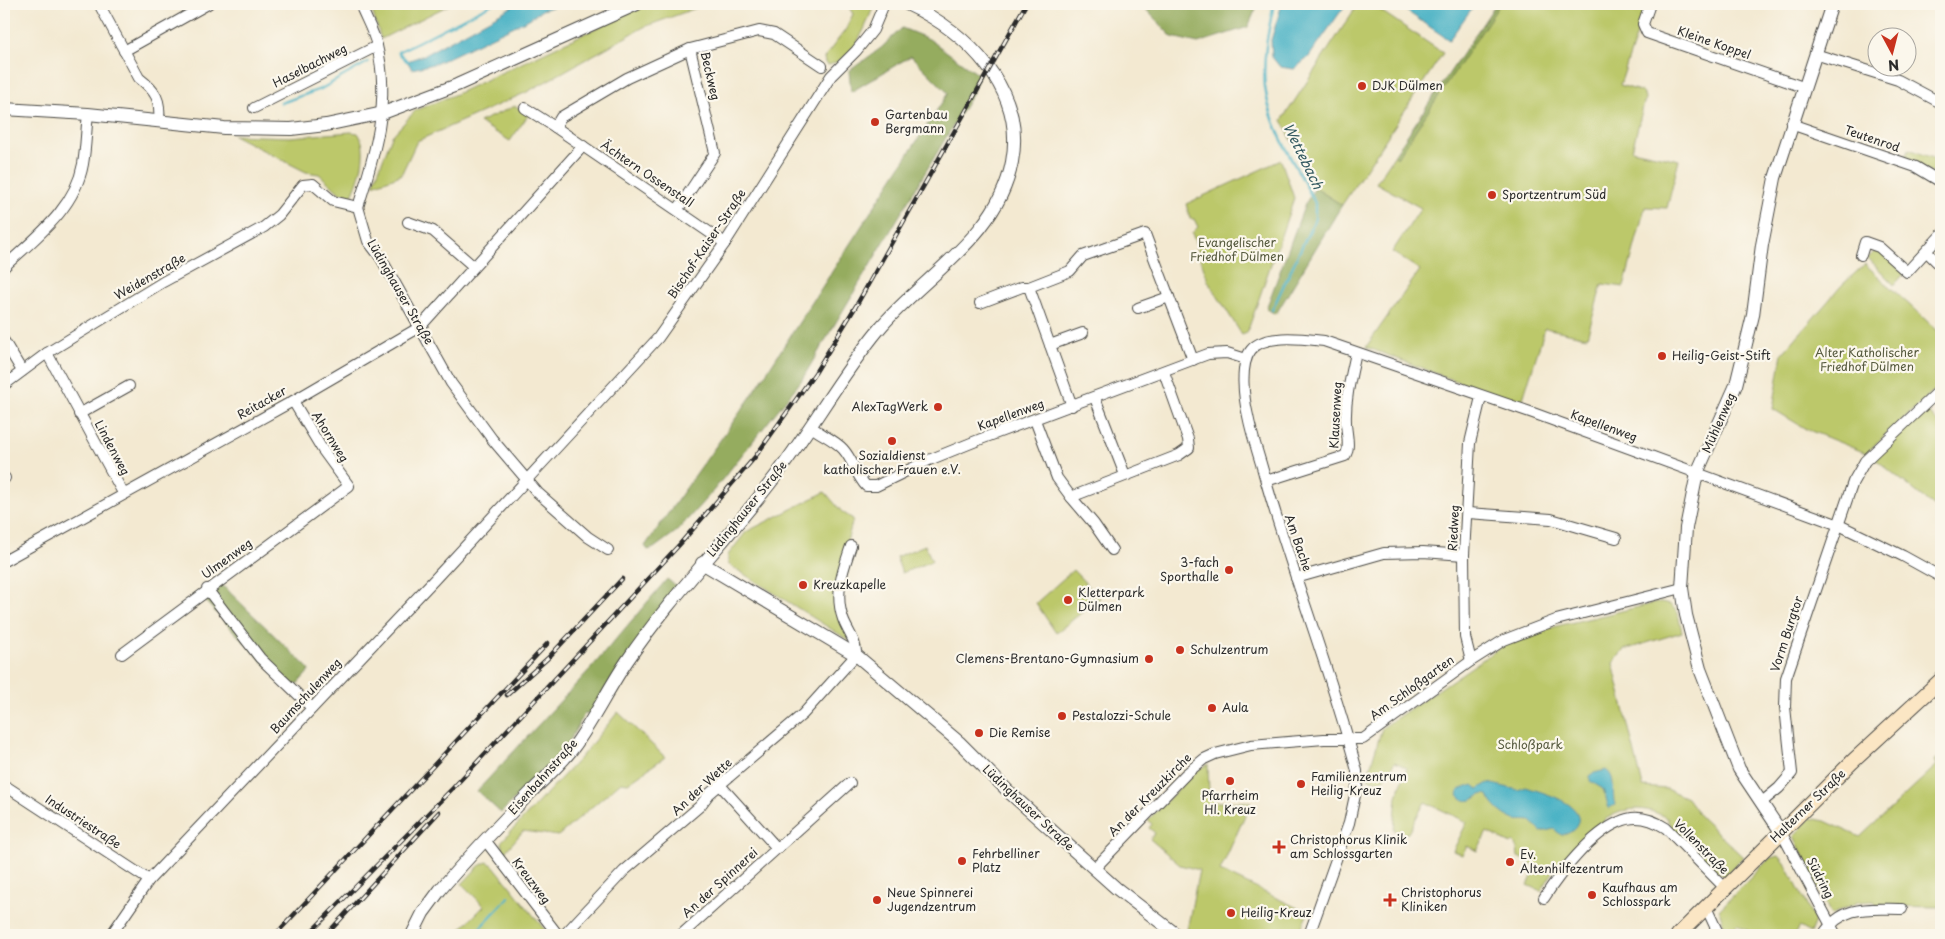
<svg xmlns="http://www.w3.org/2000/svg" width="1945" height="939" viewBox="0 0 1945 939" font-family="'Playpen Sans',sans-serif">
  <style>
    .green { fill: #bcc86a; stroke: #747a4a }
    .forest { fill: #95ac5e; stroke: #606c44 }
    .water { fill: #46b1c4; stroke: #386e78 }
    .lines { fill: none; stroke-linecap: round; stroke-linejoin: round }
    .stream { stroke: #46b1c4; stroke-width: 2.5 }
    .minor-casing { stroke: #494844; stroke-width: 12 }
    .tertiary-casing { stroke: #494844; stroke-width: 14 }
    .secondary-casing { stroke: #494844; stroke-width: 16 }
    .minor { stroke: #fff; stroke-width: 10 }
    .tertiary { stroke: #fff; stroke-width: 12 }
    .secondary { stroke: #fbe6c4; stroke-width: 14 }
    .rail-casing { stroke: #2b2b2b; stroke-width: 4.5 }
    .rail { stroke: #fbf7ec; stroke-width: 2.5; stroke-dasharray: 8; stroke-linecap: butt }
    .poi-dot { fill: #c8321e; stroke: #fbf7ec; stroke-width: 2 }
    .labels { text-anchor: middle; stroke-width: 4.5; stroke-linejoin: round; paint-order: stroke }
    .street-label { font-size: 12px; fill: #2b2b2b; stroke: #fbf7ec }
    .poi-label { font-size: 12px; fill: #2b2b2b; stroke: #fbf7ec; text-anchor: start }
    .park-label { font-size: 12px; fill: #565a3e; stroke: #fbf7ec }
    .water-label { font-size: 14px; font-style: italic; fill: #345a61; stroke: #fbf7ec }
  </style>
  <rect width="100%" height="100%" fill="#fbf7ec"/>
  <filter id="ink" filterUnits="userSpaceOnUse"><feTurbulence type="fractalNoise" baseFrequency=".02" numOctaves="2"/><feDisplacementMap in="SourceGraphic" scale="10" xChannelSelector="R" yChannelSelector="G"/><feConvolveMatrix kernelMatrix="1 2 1 2 8 2 1 2 1" color-interpolation-filters="sRGB"/></filter>
  <filter id="wash" filterUnits="userSpaceOnUse"><feTurbulence type="fractalNoise" baseFrequency=".0096" numOctaves="4" result="noise"/><feDisplacementMap in="SourceGraphic" scale="20" xChannelSelector="R" yChannelSelector="G"/><feGaussianBlur stdDeviation="1.12" result="paint"/><feColorMatrix in="noise" values="0 0 0 0 0 0 0 0 0 0 0 0 0 0 0 0 0 1.4 0 .05"/><feComposite in="paint" operator="in"/></filter>
  <g filter="url(#wash)">
    <rect width="100%" height="100%" fill="#f3e9d1"/>
    <g class="green">
      <polygon points="370,4 451,4 381,39"/>
      <polygon points="647,4 707,4 644,27 527,92 417,141 401,175 373,185 392,136 416,110 456,94"/>
      <path d="M838,4h33l2,3c-8,22 -19,51 -44,58l-4,-2 -1,-5 22,-29 7,-15 -5,-8z"/>
      <polygon points="1358,4 1371,4 1443,53 1342,205 1315,188 1282,120"/>
      <polygon points="1496,4 1641,4 1646,7 1620,85 1643,92 1645,99 1632,150 1679,160 1667,208 1645,207 1624,287 1602,284 1587,337 1545,328 1522,402 1467,385 1366,347 1420,270 1392,252 1421,208 1376,183"/>
      <polygon points="515,106 529,114 510,141 479,122"/>
      <path d="M351,132l7,1c11,15 2,46 -6,62l-9,1 -24,-22 -13,-2 -73,-37 57,2z"/>
      <polygon points="1909,149 1941,161 1941,178 1905,159"/>
      <polygon points="1281,160 1294,198 1247,333 1242,335 1208,281 1192,233 1198,227 1194,219 1190,219 1186,204"/>
      <polygon points="1877,249 1905,273 1894,285 1868,258"/>
      <polygon points="1865,264 1941,334 1941,384 1866,453 1806,429 1773,409 1782,354 1842,285"/>
      <polygon points="1926,410 1941,425 1941,512 1873,457"/>
      <polygon points="825,492 842,512 853,519 836,584 850,641 728,564 728,555 746,532"/>
      <polygon points="925,545 932,561 902,573 896,557"/>
      <polygon points="1073,570 1100,598 1056,633 1036,603"/>
      <path d="M1660,602c17,1 19,15 22,30l-58,18 -11,13 30,124 24,2 20,9 13,18 43,41 -19,19 -15,-12 -41,-42v-3c-22,-14 -43,-13 -65,2l1,3 -49,45 -14,22 -13,-6 9,-19 -19,-9 -1,-9 -4,-6 -2,2 -24,-12 -10,19 -10,-5 -5,9 -9,-4 14,-29 -42,-20 -17,31 -6,1 -8,-4 3,-34 10,-28 -12,-6 -14,20 -14,-4 15,-50 122,-83 53,-19z"/>
      <polygon points="618,712 665,757 628,783 621,782 558,836 523,831 504,853 501,842 580,758"/>
      <polygon points="1941,756 1941,907 1877,906 1874,901 1858,902 1831,915 1794,836 1810,818 1825,821 1860,837 1937,765 1935,761"/>
      <polygon points="1208,764 1209,794 1217,802 1251,802 1220,871 1308,913 1298,935 1196,935 1187,930 1199,870 1180,865 1150,839 1155,833 1149,828 1152,824 1148,820 1196,771"/>
      <polygon points="1779,856 1785,863 1815,921 1810,933 1799,927 1794,935 1755,935 1737,924 1730,934 1725,929 1719,910 1770,858"/>
      <polygon points="487,862 493,865 549,935 455,935 484,906 462,884 479,866"/>
    </g>
    <g class="forest">
      <polygon points="1141,4 1258,4 1248,27 1198,43 1172,37"/>
      <polygon points="1496,4 1500,4 1397,158 1394,155"/>
      <polygon points="902,28 929,39 979,75 972,94 801,381 713,491 677,531 654,548 648,550 645,546 750,398 948,93 911,56 851,92 849,71 881,48"/>
      <polygon points="1315,188 1342,205 1276,314 1266,309 1305,204"/>
      <polygon points="667,579 680,589 593,715 585,713 567,745 501,813 477,791 593,666"/>
      <polygon points="220,583 310,670 291,691 201,597"/>
    </g>
    <g class="water">
      <polygon points="517,4 562,4 542,10 529,19 437,63 412,69 407,61 424,55"/>
      <polygon points="1282,4 1346,4 1308,58 1294,69 1280,67 1272,57 1271,40"/>
      <polygon points="1396,4 1475,4 1449,40"/>
      <path d="M1606,770c11,7 5,22 9,35l-6,3 -6,-19 -13,-8v-5l4,-3z"/>
      <path d="M1488,783l30,7 8,-3c14,5 61,16 51,38 -3,6 -9,9 -16,10l-7,-6 -13,3 -10,-11c-5,-1 -11,0 -16,-1 -11,-4 -23,-14 -27,-25l-4,-1c-11,4 -16,12 -26,1l1,-5 14,-5 5,4z"/>
    </g>
    <g class="lines">
      <g class="stream">
        <polyline points="407,61 398,52 492,4"/>
        <polyline points="281,103 321,89 368,62"/>
        <path d="M1272,310l43,-91v-16c-18,-36 -45,-75 -50,-116 -3,-27 3,-56 9,-83"/>
        <polyline points="473,935 509,897"/>
      </g>
    </g>
  </g>
  <g filter="url(#ink)">
    <g class="lines">
      <defs>
        <g id="minor">
          <path d="M99,4l40,74c17,13 22,22 20,43"/>
          <polyline points="1650,4 1643,24 1647,33 1803,87"/>
          <polyline points="124,51 208,4"/>
          <polyline points="1815,54 1898,80 1941,103"/>
          <polyline points="254,108 377,46"/>
          <polyline points="525,108 555,127"/>
          <polyline points="1791,124 1916,167 1941,182"/>
          <path d="M358,207c17,-53 33,-105 19,-161 -3,-14 -12,-29 -17,-42"/>
          <polyline points="678,209 715,153 690,49"/>
          <polyline points="408,222 433,231 473,266"/>
          <polyline points="725,243 555,127 561,117 627,78 690,49 759,31 774,34 822,66"/>
          <polyline points="1927,252 1941,266"/>
          <polyline points="1861,255 1865,242 1879,247 1907,272 1941,235"/>
          <path d="M4,267c31,-29 71,-58 79,-103 3,-17 3,-34 5,-50"/>
          <polyline points="980,303 1022,287 1029,287"/>
          <polyline points="1138,308 1169,297"/>
          <polyline points="4,341 22,371"/>
          <polyline points="1050,345 1083,333"/>
          <polyline points="47,353 123,493"/>
          <polyline points="4,385 47,353 163,282 264,227 279,215 303,185 313,184 333,201 358,207 368,241 381,258 451,383 492,439 538,493 588,537 608,550"/>
          <polyline points="1095,398 1125,475"/>
          <polyline points="1072,406 1029,287 1070,271 1083,256 1145,234 1193,360"/>
          <polyline points="79,414 129,386"/>
          <polyline points="1035,420 1057,478 1071,497 1179,455 1189,448 1188,439 1164,372"/>
          <path d="M810,426c10,8 25,14 33,23 10,11 13,26 23,37h10l53,-26 52,-21 227,-85 19,-1 19,6"/>
          <polyline points="4,477 5,478"/>
          <path d="M1266,481l79,-25c6,-9 1,-23 1,-34 -1,-23 5,-46 10,-69"/>
          <polyline points="1071,497 1094,524 1112,550"/>
          <polyline points="1468,513 1551,519 1616,538"/>
          <polyline points="4,561 293,401 420,327 583,146"/>
          <polyline points="1296,578 1384,553 1423,552 1464,555"/>
          <polyline points="207,589 260,658 312,708"/>
          <polyline points="122,654 349,486 322,449 293,401"/>
          <polyline points="1471,661 1465,637 1464,555 1470,443 1481,397"/>
          <polyline points="4,785 149,880"/>
          <polyline points="720,785 777,848"/>
          <polyline points="1762,802 1779,788 1792,773 1785,707 1786,678 1853,482 1865,461 1941,389"/>
          <polyline points="1781,832 1836,935"/>
          <polyline points="485,840 558,935"/>
          <polyline points="1094,869 1186,774 1204,759 1215,754 1251,745 1324,739 1363,739 1471,661 1504,640 1556,620 1682,588"/>
          <path d="M1544,898c16,-25 47,-64 75,-76 16,-8 33,-3 47,6l59,60"/>
          <polyline points="1706,907 1719,935"/>
          <polyline points="111,935 149,880 434,580 658,338 725,243 831,76 856,51 873,30 884,4"/>
          <path d="M564,935l60,-64 76,-65 9,-12 94,-80 53,-59c1,-14 -9,-24 -13,-36 -9,-26 0,-49 8,-73"/>
          <polyline points="681,935 850,783"/>
          <path d="M1309,935l40,-112 8,-37v-15c-26,-99 -64,-194 -92,-293 -5,-20 -13,-41 -17,-62 -4,-17 -9,-51 3,-66 14,-17 54,-11 73,-9l209,72 306,112 64,31 38,21"/>
          <path d="M1823,935c20,-31 45,-26 79,-26"/>
        </g>
        <g id="tertiary">
          <polyline points="4,109 88,114 224,128 291,129 326,125 383,113 457,85 637,4"/>
          <polyline points="702,563 856,655 959,742 1011,794 1116,888 1177,935"/>
          <polyline points="1781,832 1739,769 1700,669 1686,615 1682,588 1686,528 1697,473 1736,385 1753,315 1762,245 1775,178 1832,4"/>
          <path d="M412,935l11,-22 17,-23c29,-34 59,-65 90,-97 14,-14 31,-29 43,-45 20,-27 35,-59 54,-87 44,-65 99,-120 147,-183 37,-48 66,-102 105,-149 45,-54 119,-92 133,-167 14,-73 -45,-130 -105,-158"/>
        </g>
        <polyline id="secondary" points="1678,935 1852,762 1941,680"/>
      </defs>
      <use href="#minor" class="minor-casing"/>
      <use href="#tertiary" class="tertiary-casing"/>
      <use href="#secondary" class="secondary-casing"/>
      <use href="#minor" class="minor"/>
      <use href="#tertiary" class="tertiary"/>
      <use href="#secondary" class="secondary"/>
      <defs>
        <g id="rail">
          <polyline points="507,695 548,658 622,579"/>
          <polyline points="275,935 548,643"/>
          <polyline points="308,935 453,788 566,667 680,544 755,457 815,373 856,306 1026,4"/>
          <polyline points="326,935 439,812"/>
        </g>
      </defs>
      <use href="#rail" class="rail-casing"/>
      <use href="#rail" class="rail"/>
    </g>
  </g>
  <g class="poi-dot">
    <circle cx="1362" cy="86" r="5"/>
    <circle cx="875" cy="122" r="5"/>
    <circle cx="1492" cy="195" r="5"/>
    <circle cx="1662" cy="356" r="5"/>
    <circle cx="938" cy="407" r="5"/>
    <circle cx="892" cy="441" r="5"/>
    <circle cx="1229" cy="570" r="5"/>
    <circle cx="803" cy="585" r="5"/>
    <circle cx="1068" cy="600" r="5"/>
    <circle cx="1180" cy="650" r="5"/>
    <circle cx="1149" cy="659" r="5"/>
    <circle cx="1212" cy="708" r="5"/>
    <circle cx="1062" cy="716" r="5"/>
    <circle cx="979" cy="733" r="5"/>
    <circle cx="1230" cy="781" r="5"/>
    <circle cx="1301" cy="784" r="5"/>
    <path d="M1276.5 839.5h5v5h5v5h-5v5h-5v-5h-5v-5h5z"/>
    <circle cx="962" cy="861" r="5"/>
    <circle cx="1510" cy="862" r="5"/>
    <circle cx="1592" cy="895" r="5"/>
    <circle cx="877" cy="900" r="5"/>
    <path d="M1387.5 892.5h5v5h5v5h-5v5h-5v-5h-5v-5h5z"/>
    <circle cx="1231" cy="913" r="5"/>
  </g>
  <g class="labels">
    <g class="street-label">
      <text transform="translate(1714 43) rotate(19)" y="4">Kleine Koppel</text>
      <text transform="translate(310 66) rotate(-27)" y="4">Haselbachweg</text>
      <text transform="translate(710 76) rotate(77)" y="4">Beckweg</text>
      <text transform="translate(1872 139) rotate(19)" y="4">Teutenrod</text>
      <text transform="translate(647 174) rotate(34)" y="4">Ächtern Ossenstall</text>
      <text transform="translate(707 244) rotate(-56)" y="4">Bischof-Kaiser-Straße</text>
      <text transform="translate(150 277) rotate(-30)" y="4">Weidenstraße</text>
      <text transform="translate(400 292) rotate(60)" y="4">Lüdinghauser Straße</text>
      <text transform="translate(262 403) rotate(-29)" y="4">Reitacker</text>
      <text transform="translate(1011 415) rotate(-20)" y="4">Kapellenweg</text>
      <text transform="translate(1336 415) rotate(-87)" y="4">Klausenweg</text>
      <text transform="translate(1719 423) rotate(-66)" y="4">Mühlenweg</text>
      <text transform="translate(1604 426) rotate(20)" y="4">Kapellenweg</text>
      <text transform="translate(330 437) rotate(58)" y="4">Ahornweg</text>
      <text transform="translate(112 448) rotate(62)" y="4">Lindenweg</text>
      <text transform="translate(747 509) rotate(-51)" y="4">Lüdinghauser Straße</text>
      <text transform="translate(1454 528) rotate(-87)" y="4">Riedweg</text>
      <text transform="translate(1298 543) rotate(71)" y="4">Am Bache</text>
      <text transform="translate(227 559) rotate(-36)" y="4">Ulmenweg</text>
      <text transform="translate(1787 634) rotate(-72)" y="4">Vorm Burgtor</text>
      <text transform="translate(1412 688) rotate(-36)" y="4">Am Schloßgarten</text>
      <text transform="translate(306 696) rotate(-47)" y="4">Baumschulenweg</text>
      <text transform="translate(543 777) rotate(-48)" y="4">Eisenbahnstraße</text>
      <text transform="translate(702 787) rotate(-43)" y="4">An der Wette</text>
      <text transform="translate(1150 795) rotate(-45)" y="4">An der Kreuzkirche</text>
      <text transform="translate(1808 806) rotate(-44)" y="4">Halterner Straße</text>
      <text transform="translate(1028 808) rotate(43)" y="4">Lüdinghauser Straße</text>
      <text transform="translate(83 822) rotate(33)" y="4">Industriestraße</text>
      <text transform="translate(1701 847) rotate(45)" y="4">Vollenstraße</text>
      <text transform="translate(1820 878) rotate(63)" y="4">Südring</text>
      <text transform="translate(531 881) rotate(53)" y="4">Kreuzweg</text>
      <text transform="translate(720 883) rotate(-42)" y="4">An der Spinnerei</text>
    </g>
    <g class="poi-label">
      <text x="1372" y="90">DJK Dülmen</text>
      <text x="885" y="119">Gartenbau<tspan x="885" dy="14">Bergmann</tspan></text>
      <text x="1502" y="199">Sportzentrum Süd</text>
      <text x="1672" y="360">Heilig-Geist-Stift</text>
      <text x="928" y="411" text-anchor="end">AlexTagWerk</text>
      <text x="892" y="460" text-anchor="middle">Sozialdienst<tspan x="892" dy="14">katholischer Frauen e.V.</tspan></text>
      <text x="1219" y="567" text-anchor="end">3-fach<tspan x="1219" dy="14">Sporthalle</tspan></text>
      <text x="813" y="589">Kreuzkapelle</text>
      <text x="1078" y="597">Kletterpark<tspan x="1078" dy="14">Dülmen</tspan></text>
      <text x="1190" y="654">Schulzentrum</text>
      <text x="1139" y="663" text-anchor="end">Clemens-Brentano-Gymnasium</text>
      <text x="1222" y="712">Aula</text>
      <text x="1072" y="720">Pestalozzi-Schule</text>
      <text x="989" y="737">Die Remise</text>
      <text x="1311" y="781">Familienzentrum<tspan x="1311" dy="14">Heilig-Kreuz</tspan></text>
      <text x="1230" y="800" text-anchor="middle">Pfarrheim<tspan x="1230" dy="14">Hl. Kreuz</tspan></text>
      <text x="1290" y="844">Christophorus Klinik<tspan x="1290" dy="14">am Schlossgarten</tspan></text>
      <text x="972" y="858">Fehrbelliner<tspan x="972" dy="14">Platz</tspan></text>
      <text x="1520" y="859">Ev.<tspan x="1520" dy="14">Altenhilfezentrum</tspan></text>
      <text x="1602" y="892">Kaufhaus am<tspan x="1602" dy="14">Schlosspark</tspan></text>
      <text x="887" y="897">Neue Spinnerei<tspan x="887" dy="14">Jugendzentrum</tspan></text>
      <text x="1401" y="897">Christophorus<tspan x="1401" dy="14">Kliniken</tspan></text>
      <text x="1241" y="917">Heilig-Kreuz</text>
    </g>
    <g class="park-label">
      <text x="1237" y="247">Evangelischer<tspan x="1237" dy="14">Friedhof Dülmen</tspan></text>
      <text x="1867" y="357">Alter Katholischer<tspan x="1867" dy="14">Friedhof Dülmen</tspan></text>
      <text x="1530" y="749">Schloßpark</text>
    </g>
    <g class="water-label">
      <text transform="translate(1303 156) rotate(64)" y="5">Wettebach</text>
    </g>
  </g>
  <rect width="1945" height="939" fill="none" stroke="#fbf7ec" stroke-width="20"/>
  <g transform="translate(1892 52) rotate(173)"><circle r="24" fill="#fbf7ec" stroke="#a8a59f"/>
  <path d="M0-4L9 19L0 12L-9 19Z" fill="#c8321e"/>
  <text y="-8" font-size="14" font-weight="bold" text-anchor="middle" fill="#2b2b2b">N</text>
  </g>
</svg>
